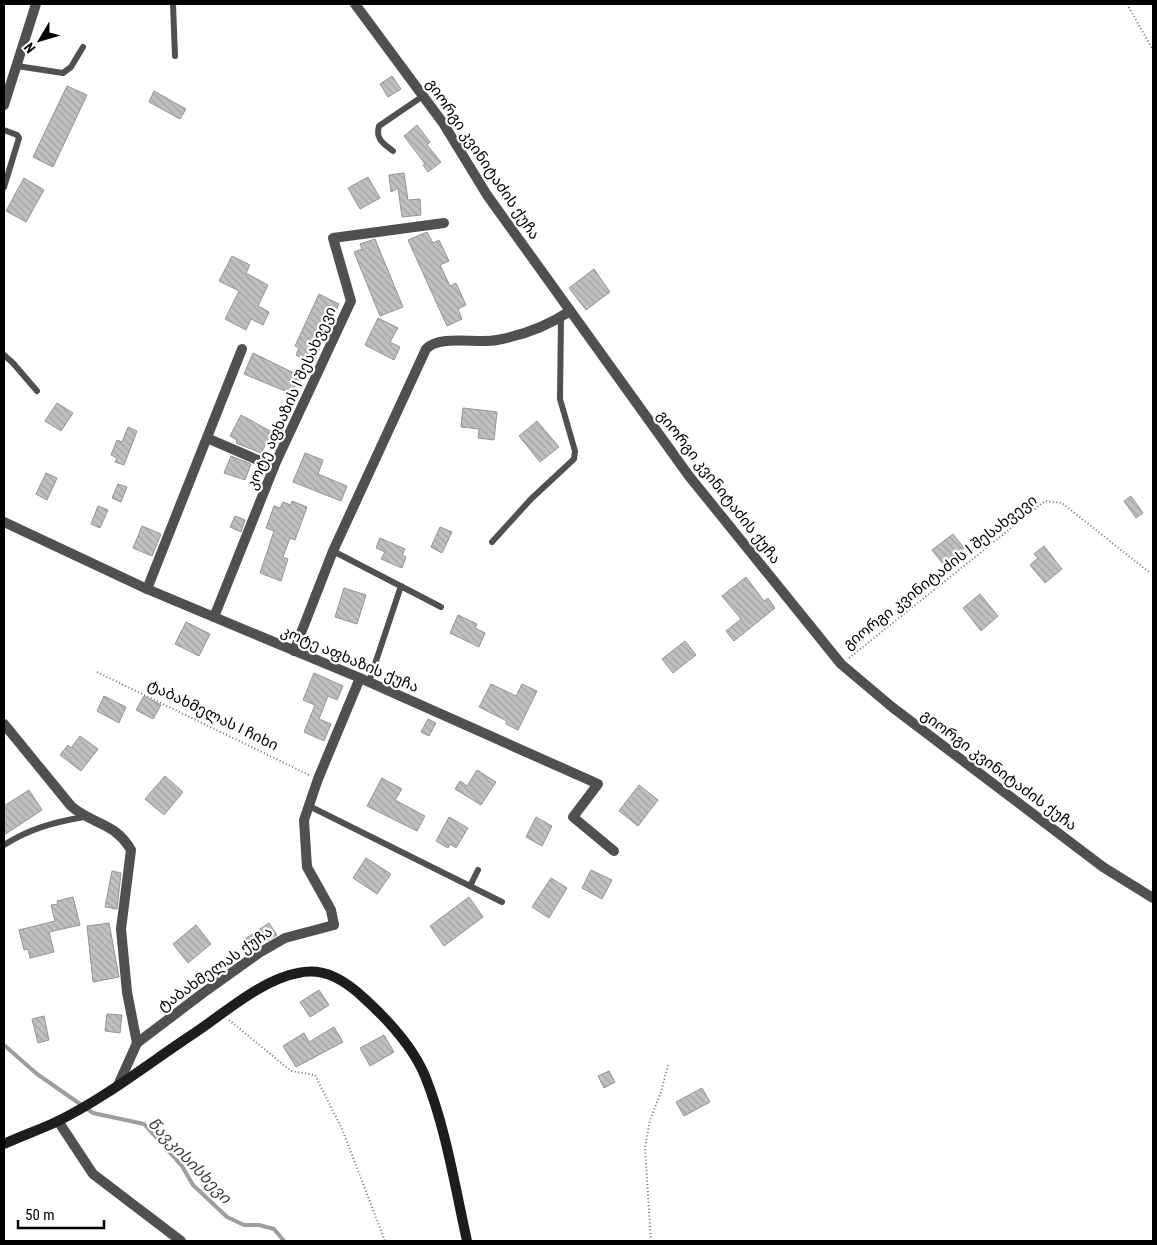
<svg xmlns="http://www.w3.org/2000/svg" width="1157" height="1245" viewBox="0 0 1157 1245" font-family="'Roboto Condensed','Noto Sans Georgian',sans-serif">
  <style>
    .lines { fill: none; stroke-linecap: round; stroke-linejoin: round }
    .stream { stroke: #9e9e9e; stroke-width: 4 }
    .building { fill: url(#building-back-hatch); stroke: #949494 }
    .path { stroke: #727272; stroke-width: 2; stroke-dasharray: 1 2.5; stroke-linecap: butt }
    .lane { stroke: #505050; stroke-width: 6 }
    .street { stroke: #505050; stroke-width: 10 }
    .secondary { stroke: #1d1d1d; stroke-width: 10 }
    .labels { text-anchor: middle; stroke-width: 4.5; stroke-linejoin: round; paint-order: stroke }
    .street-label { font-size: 15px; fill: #000; stroke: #fff }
    .water-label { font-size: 16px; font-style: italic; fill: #3f3f3f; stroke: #fff }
  </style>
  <defs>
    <pattern id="building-back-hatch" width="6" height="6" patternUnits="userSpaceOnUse" patternTransform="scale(1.25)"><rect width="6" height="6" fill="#c0c0c0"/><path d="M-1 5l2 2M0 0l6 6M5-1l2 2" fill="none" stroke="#a3a3a3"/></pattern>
  </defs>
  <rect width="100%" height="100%" fill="#fff"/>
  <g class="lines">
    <polyline class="stream" points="4,1045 37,1074 93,1113 144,1124 182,1166 193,1185 227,1217 244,1225 259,1225 274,1229 284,1241"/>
  </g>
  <g class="building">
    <polygon points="392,76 401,89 388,97 380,84"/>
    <polygon points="67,86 87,95 53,167 33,157"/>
    <polygon points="154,91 186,109 180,119 149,102"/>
    <polygon points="417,125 430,142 427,145 441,162 428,172 423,165 425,164 404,136"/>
    <polygon points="404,173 408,200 420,199 421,215 402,217 398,188 391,192 389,175"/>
    <polygon points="368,177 380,198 360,209 348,188"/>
    <polygon points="24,178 44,190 26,222 6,211"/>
    <polygon points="427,232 433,243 439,240 449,261 440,265 450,286 456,283 466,305 458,309 462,319 447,326 408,240"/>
    <polygon points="375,239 403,307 380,316 354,252 362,249 360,244"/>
    <polygon points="232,256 250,265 246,273 268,285 258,306 269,312 263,325 251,319 246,330 225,319 239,291 219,281"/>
    <polygon points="594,269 610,292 586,310 569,288"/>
    <polygon points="319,294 339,304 313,364 296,355 299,348 295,346"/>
    <polygon points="378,318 398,328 390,342 400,347 394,360 365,345"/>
    <polygon points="253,353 300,376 292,394 244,374"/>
    <polygon points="57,403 73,413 61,431 45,421"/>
    <polygon points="463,408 497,412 494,440 478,438 479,429 461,427"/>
    <polygon points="241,415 272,432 261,453 236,443 237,440 230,436"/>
    <polygon points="537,421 559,447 540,462 519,436"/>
    <polygon points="128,427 137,431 124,465 115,462 117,458 111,455 117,440 122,442"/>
    <polygon points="305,453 323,460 318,474 347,486 341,501 293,482"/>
    <polygon points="231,456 251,464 245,480 224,473"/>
    <polygon points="46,473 57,478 47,500 36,494"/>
    <polygon points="118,484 127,487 121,502 112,498"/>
    <polygon points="1131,496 1143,513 1136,518 1124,501"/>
    <polygon points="292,501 307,507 295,540 290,538 283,557 288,559 281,581 260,573 274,531 266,528 274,506 280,508 283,502 291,505"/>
    <polygon points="98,506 108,510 100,528 91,524"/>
    <polygon points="235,516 245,520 241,532 230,527"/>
    <polygon points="142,526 161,534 152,556 133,548"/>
    <polygon points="440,527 452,532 442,553 431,547"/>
    <polygon points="953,534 964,548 943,564 932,550"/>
    <polygon points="380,538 405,549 402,555 406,557 402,568 381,559 385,552 376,548"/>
    <polygon points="1044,546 1062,569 1045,583 1030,565 1038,558 1034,554"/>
    <polygon points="746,577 764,601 768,598 775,608 734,641 726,631 741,619 722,596"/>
    <polygon points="344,588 366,595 357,624 335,617"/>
    <polygon points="980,594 998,616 981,631 963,608"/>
    <polygon points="458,615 477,624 475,628 485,633 479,647 450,633"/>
    <polygon points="186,622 210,634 199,656 175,644"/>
    <polygon points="685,641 696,655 673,673 662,659"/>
    <polygon points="314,673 343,686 337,700 328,696 319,719 331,724 324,741 304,732 315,705 303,700"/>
    <polygon points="491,684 516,696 522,684 537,691 518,730 506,724 507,721 479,707"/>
    <polygon points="104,696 126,707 119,723 97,711"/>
    <polygon points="144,696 161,705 153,719 136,710"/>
    <polygon points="428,719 436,723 429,736 421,732"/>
    <polygon points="80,736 98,749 81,771 60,755 68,745 71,748"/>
    <polygon points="477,770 496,782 481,805 455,789 460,781 467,786"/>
    <polygon points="165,776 183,792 164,815 145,799"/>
    <polygon points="382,778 402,789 395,800 425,816 417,831 367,806"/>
    <polygon points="639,785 658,800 638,826 619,811"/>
    <polygon points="29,790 42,810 4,835 4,806"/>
    <polygon points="449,817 468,828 456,848 450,844 448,848 436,841"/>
    <polygon points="536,817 552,826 542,846 526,837"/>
    <polygon points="366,858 391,874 377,894 353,878"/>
    <polygon points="591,870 612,880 602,899 582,888"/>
    <polygon points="112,871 121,873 117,909 105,907"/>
    <polygon points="551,878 567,888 549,918 532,907"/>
    <polygon points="73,897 80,925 49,932 54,952 30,958 28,949 24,950 19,930 55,921 51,905 58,904 57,901"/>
    <polygon points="469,897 483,917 444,946 430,926"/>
    <polygon points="109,923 119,977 93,982 87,926"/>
    <polygon points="269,923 277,935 252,950 245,939"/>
    <polygon points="196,925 211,944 188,963 173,944"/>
    <polygon points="319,990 329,1005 310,1017 300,1002"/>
    <polygon points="107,1014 122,1015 120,1033 105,1031"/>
    <polygon points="44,1016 49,1040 38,1043 32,1019"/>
    <polygon points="334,1027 343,1042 296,1067 283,1046 304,1033 309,1042"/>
    <polygon points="384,1035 394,1052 370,1066 360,1048"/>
    <polygon points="609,1071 615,1082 604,1088 598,1076"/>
    <polygon points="702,1088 710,1102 684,1116 676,1102"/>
  </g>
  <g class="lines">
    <g class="path">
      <polyline points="1127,4 1153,50"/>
      <polyline points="849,658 1045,501 1062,503 1150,573"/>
      <polyline points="97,672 309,775"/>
      <polyline points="229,1020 291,1071 315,1075 342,1129 385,1241"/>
      <polyline points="651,1241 645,1148 650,1120 661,1092 668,1065"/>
    </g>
    <g class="lane">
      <polyline points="173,4 175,56"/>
      <polyline points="17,66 63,73 71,67 83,47"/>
      <polyline points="4,130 17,135 19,138 4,187"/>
      <path d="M393,151c-9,-7 -18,-12 -14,-25l44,-30"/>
      <polyline points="4,355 13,363 37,391"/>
      <polyline points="492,542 531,499 574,459 575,451 560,399 561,317"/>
      <polyline points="333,551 441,607"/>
      <polyline points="369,682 401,586"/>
      <polyline points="309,806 502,902"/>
      <path d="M4,845c25,-16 50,-23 80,-28"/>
      <polyline points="470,886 478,870"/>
    </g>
    <g class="street">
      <polyline points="355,4 443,123 487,195 689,476 841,664 892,707 1103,867 1153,898"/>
      <polyline points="4,105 36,4"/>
      <polyline points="207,438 274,467"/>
      <polyline points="4,522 147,589 360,678 598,784 573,817 614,851"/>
      <polyline points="147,589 242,349"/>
      <polyline points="214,617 276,462 351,301 333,238 444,223"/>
      <path d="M294,651l39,-100 93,-202c14,-15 51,-5 71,-9 26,-5 51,-14 73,-29"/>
      <path d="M4,724l67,82c22,19 44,16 60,44l-10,79 6,63 10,51"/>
      <polyline points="119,1083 137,1043 203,993 259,953 285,938 334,925 331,910 307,867 304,820 318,779 360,678"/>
      <polyline points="58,1121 93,1174 181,1241"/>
    </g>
    <path class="secondary" d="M4,1144c17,-8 35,-14 52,-22 46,-22 92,-58 134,-86 31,-20 72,-57 108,-63 27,-6 48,8 67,26 23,21 48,48 60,77 21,52 30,111 42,165"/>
  </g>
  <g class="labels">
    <g class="street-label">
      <text transform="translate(483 159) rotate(56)" y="5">გიორგი კვინიტაძის ქუჩა</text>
      <text transform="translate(291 398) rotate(-66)" y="5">კოტე აფხაზის I შესახვევი</text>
      <text transform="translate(719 487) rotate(52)" y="5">გიორგი კვინიტაძის ქუჩა</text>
      <text transform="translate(940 572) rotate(-38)" y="5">გიორგი კვინიტაძის I შესახვევი</text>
      <text transform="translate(350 659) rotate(23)" y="5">კოტე აფხაზის ქუჩა</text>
      <text transform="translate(213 715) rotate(26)" y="5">ტაბახმელას I ჩიხი</text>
      <text transform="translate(999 770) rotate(37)" y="5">გიორგი კვინიტაძის ქუჩა</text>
      <text transform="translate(215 969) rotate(-35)" y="5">ტაბახმელას ქუჩა</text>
    </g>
    <g class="water-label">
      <text transform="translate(190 1160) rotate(46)" y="6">წავკისისხევი</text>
    </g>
  </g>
  <rect width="1157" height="1245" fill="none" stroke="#000000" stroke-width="10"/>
  <g transform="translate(40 40) rotate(232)" stroke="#ffffff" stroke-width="4" paint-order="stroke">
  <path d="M0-4L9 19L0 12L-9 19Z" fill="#000000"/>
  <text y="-8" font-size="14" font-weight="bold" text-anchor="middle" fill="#000000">N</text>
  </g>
  <path d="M18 1220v8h86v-8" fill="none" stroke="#000000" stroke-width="2.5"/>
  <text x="25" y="1220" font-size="15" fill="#000000" stroke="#ffffff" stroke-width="4" paint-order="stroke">50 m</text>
</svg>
